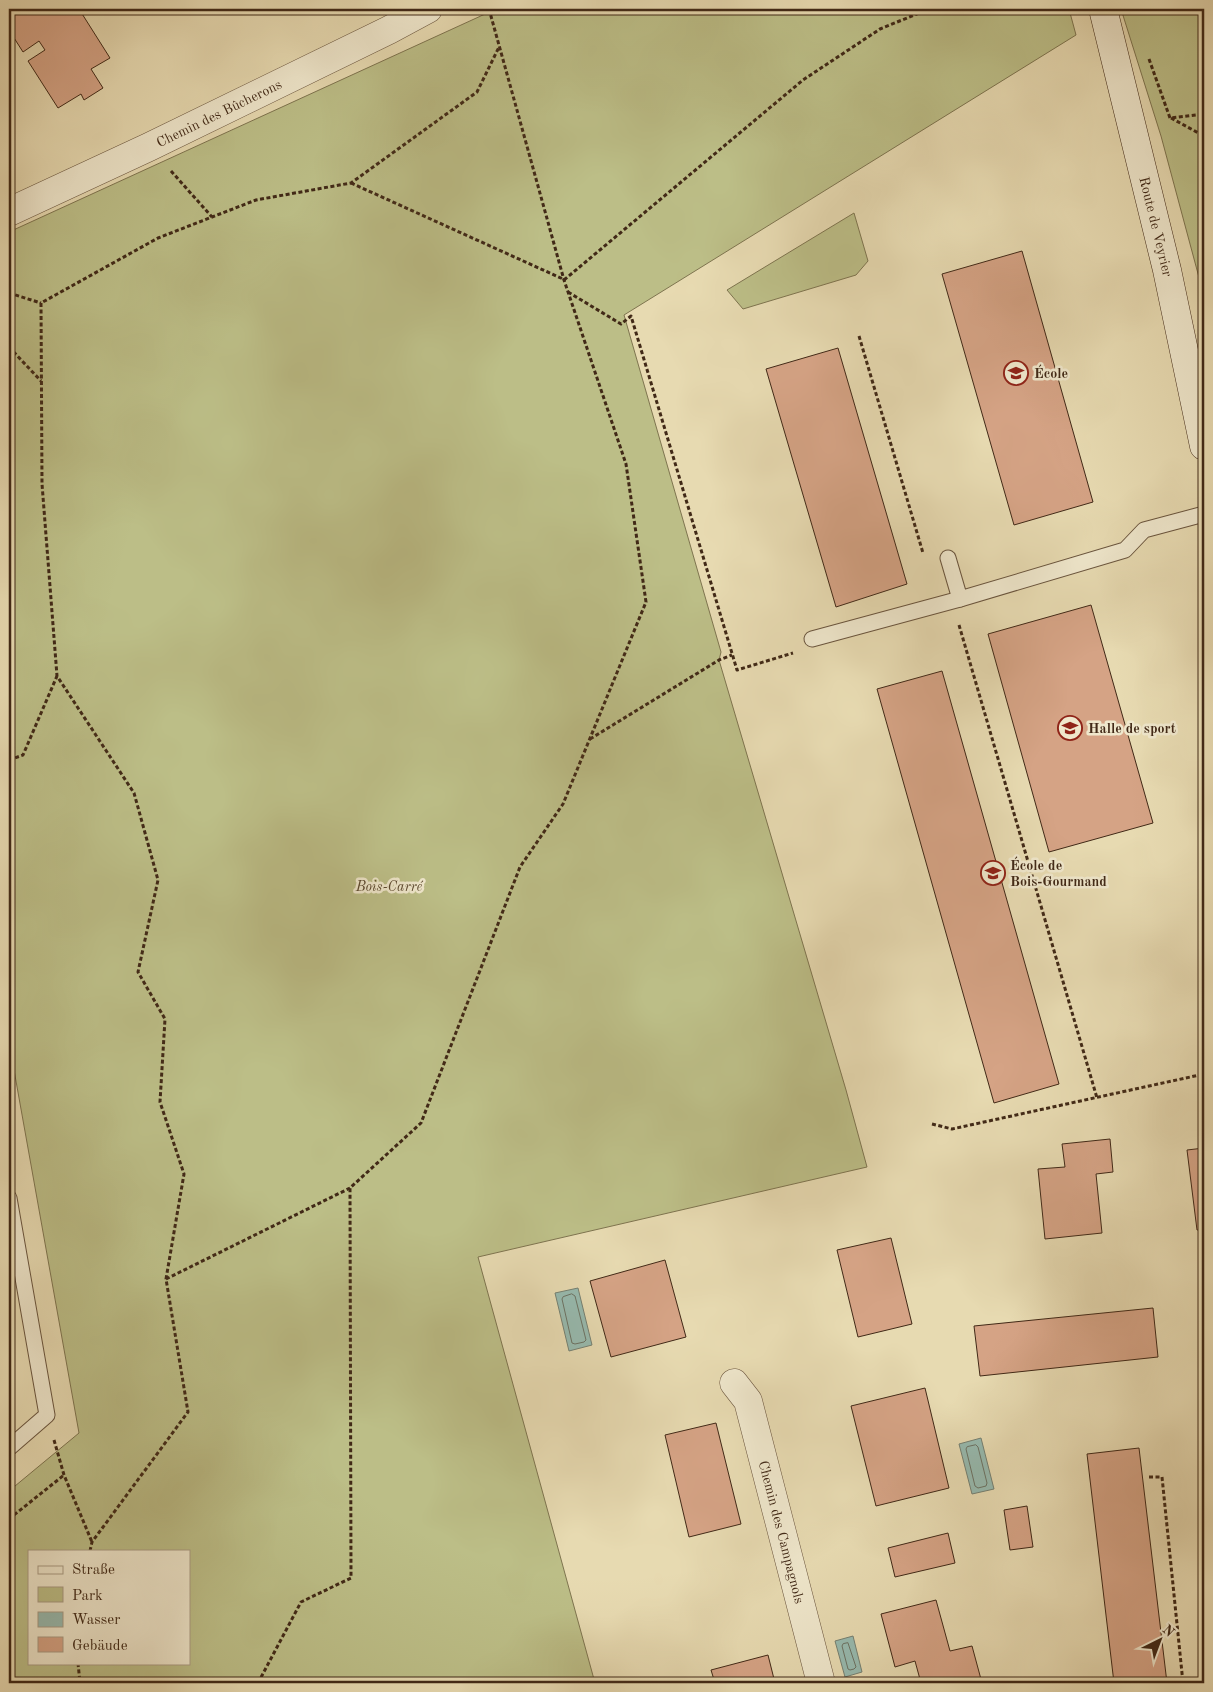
<svg xmlns="http://www.w3.org/2000/svg" width="1213" height="1692" viewBox="0 0 1213 1692" font-family="'Old Standard TT',serif">
  <style>
    .green { fill: #bcbe87; stroke: #7e744f; fill-rule: evenodd }
    .water { fill: #97baaf; stroke: #758072 }
    .lines { fill: none; stroke-linecap: round; stroke-linejoin: round }
    .shore { stroke: #6c7263; stroke-width: 1 }
    .building { fill: #d5a385; stroke: #412917 }
    .lane-casing { stroke: #6a553e; stroke-width: 17 }
    .street-casing { stroke: #6a553e; stroke-width: 29 }
    .secondary-casing { stroke: #412917; stroke-width: 29 }
    .path { stroke: #412917; stroke-width: 3; stroke-dasharray: 4 2.5; stroke-linecap: butt }
    .lane { stroke: #efe7cc; stroke-width: 15 }
    .street { stroke: #efe7cc; stroke-width: 28 }
    .secondary { stroke: #efe7cc; stroke-width: 28 }
    .labels { text-anchor: middle; stroke-width: 5; stroke-linejoin: round; paint-order: stroke }
    .street-label { font-size: 14px; fill: #412917; stroke: #efe7cc }
    .poi-label { font-size: 14px; font-weight: bold; fill: #412917; stroke: #efe7cc; text-anchor: start }
    .park-label { font-size: 14px; font-style: italic; fill: #5a472d; stroke: #efe7cc }
  </style>
  <rect width="100%" height="100%" fill="#e7dab1"/>
  <filter id="stains"><feTurbulence type="fractalNoise" baseFrequency=".004" numOctaves="4"/><feColorMatrix values="0 0 0 0 .2 0 0 0 0 .09 0 0 0 0 .02 0 0 0 .5 -.17"/></filter>
  <radialGradient id="worn" r=".72"><stop offset=".6" stop-color="#630" stop-opacity="0"/><stop offset="1" stop-color="#630" stop-opacity=".3"/></radialGradient>
  <g class="green">
    <path d="M496,9h573l7,26 -452,280 97,337 -2,8 127,430 21,77 -389,90 117,426h-586v-192l70,-58 -70,-391v-810zM29,1551h160v112h-160z"/>
    <polygon points="1121,9 1204,9 1204,296 1161,136"/>
    <polygon points="854,213 868,261 856,275 743,309 727,290"/>
  </g>
  <g class="water">
    <polygon points="578,1288 592,1345 569,1351 555,1293"/>
    <polygon points="981,1438 994,1489 972,1494 959,1444"/>
    <polygon points="853,1636 862,1672 845,1677 835,1641"/>
  </g>
  <g class="lines">
    <g class="shore">
      <polygon points="572,1294 575,1296 586,1340 584,1342 575,1344 572,1343 562,1299 563,1297"/>
      <polygon points="976,1445 978,1447 987,1483 986,1486 978,1488 975,1486 966,1449 967,1447"/>
      <polygon points="848,1643 856,1667 854,1669 850,1670 848,1669 842,1646 843,1644"/>
    </g>
  </g>
  <g class="building">
    <polygon points="9,9 79,9 110,58 91,69 103,88 84,100 81,94 58,108 28,61 45,50 39,41 23,52 9,30"/>
    <polygon points="1022,251 1093,502 1014,525 942,274"/>
    <polygon points="838,348 907,584 836,607 766,369"/>
    <polygon points="1091,605 1153,823 1049,852 988,634"/>
    <polygon points="942,671 1059,1084 994,1103 877,689"/>
    <polygon points="1110,1139 1113,1172 1096,1174 1102,1233 1045,1239 1038,1169 1065,1167 1062,1144"/>
    <polygon points="1204,1148 1204,1230 1197,1230 1187,1150"/>
    <polygon points="891,1238 912,1324 858,1337 837,1250"/>
    <polygon points="665,1260 686,1337 611,1357 590,1281"/>
    <polygon points="1153,1308 1158,1357 980,1376 974,1326"/>
    <polygon points="925,1388 949,1488 876,1506 851,1406"/>
    <polygon points="716,1423 741,1524 689,1537 665,1435"/>
    <polygon points="1139,1448 1167,1683 1114,1683 1087,1454"/>
    <polygon points="1027,1506 1033,1547 1010,1550 1004,1510"/>
    <polygon points="948,1533 955,1563 895,1577 888,1548"/>
    <polygon points="936,1600 950,1651 972,1646 982,1683 921,1683 915,1661 895,1667 881,1614"/>
    <polygon points="768,1655 775,1683 715,1683 711,1670"/>
  </g>
  <g class="lines">
    <defs>
      <g id="lane">
        <polyline points="948,558 960,599 1125,550 1144,530 1204,514"/>
        <polyline points="812,639 960,599"/>
        <polyline points="9,1198 47,1415 9,1448"/>
      </g>
      <g id="street">
        <path id="s1" d="M9,212l140,-65 240,-117 39,-21"/>
        <path id="s2" d="M734,1383l14,18 73,282"/>
      </g>
      <g id="secondary">
        <path id="s3" d="M1103,9l64,261 37,176"/>
      </g>
    </defs>
    <use href="#lane" class="lane-casing"/>
    <use href="#street" class="street-casing"/>
    <use href="#secondary" class="secondary-casing"/>
    <g class="path">
      <polyline points="1149,59 1170,118 1204,114"/>
      <polyline points="1171,118 1204,136"/>
      <polyline points="171,171 212,217"/>
      <polyline points="351,183 563,279"/>
      <polyline points="564,280 803,80 880,29 929,9"/>
      <polyline points="568,292 621,324 631,316 737,670 793,653"/>
      <polyline points="9,293 41,303"/>
      <polyline points="859,336 923,553"/>
      <polyline points="9,347 41,381"/>
      <polyline points="959,625 1097,1098"/>
      <polyline points="590,739 719,660 732,655"/>
      <polyline points="9,760 23,755 57,676"/>
      <polyline points="932,1124 952,1129 1204,1074"/>
      <polyline points="166,1279 350,1188"/>
      <polyline points="54,1440 64,1475 92,1542"/>
      <polyline points="1149,1477 1162,1477 1183,1683"/>
      <polyline points="9,1519 64,1475"/>
      <polyline points="90,1551 92,1542 188,1412 166,1279 184,1174 160,1102 165,1019 138,972 158,880 134,793 57,676 42,484 41,303 158,238 212,217 256,200 351,183 477,92 499,47"/>
      <polyline points="78,1663 80,1683"/>
      <polyline points="258,1683 301,1602 351,1578 350,1188 421,1123 520,867 563,804 646,602 626,464 564,280 489,9"/>
    </g>
    <use href="#lane" class="lane"/>
    <use href="#street" class="street"/>
    <use href="#secondary" class="secondary"/>
  </g>
  <defs>
    <symbol id="school-ring" viewBox="-11 -11 22 22"><circle r="9.5" fill="#efe7cc" stroke="#8f2418" stroke-width="1.5"/><path d="M0-5L7-2L0 1L-7-2ZM-4 1L0 2.5L4 1V4Q0 6-4 4Z" fill="#8f2418"/></symbol>
  </defs>
  <g fill-rule="evenodd">
    <use href="#school-ring" x="1002" y="359" width="28" height="28"/>
    <use href="#school-ring" x="1056" y="714" width="28" height="28"/>
    <use href="#school-ring" x="979" y="859" width="28" height="28"/>
  </g>
  <g class="labels">
    <g class="street-label">
      <text dy="5" stroke="none"><textPath href="#s1" startOffset="232">Chemin des Bûcherons</textPath></text>
      <text dy="5" stroke="none"><textPath href="#s3" startOffset="224">Route de Veyrier</textPath></text>
      <text dy="5" stroke="none"><textPath href="#s2" startOffset="158">Chemin des Campagnols</textPath></text>
    </g>
    <g class="poi-label">
      <text x="1034" y="378">École</text>
      <text x="1088" y="733">Halle de sport</text>
      <text x="1010" y="870">École de<tspan x="1010" dy="16">Bois-Gourmand</tspan></text>
    </g>
    <g class="park-label">
      <text x="389" y="891">Bois-Carré</text>
    </g>
  </g>
  <rect width="1213" height="1692" fill="none" stroke="#e7dab1" stroke-width="30"/>
  <rect x="10" y="10" width="1193" height="1672" fill="none" stroke="#412917" stroke-width="2.5"/>
  <rect x="15" y="15" width="1183" height="1662" fill="none" stroke="#412917"/>
  <rect x="28" y="1550" width="162" height="115" fill="#efe7cc" stroke="#a99b84"/>
  <rect x="38" y="1566" width="25" height="8" fill="#efe7cc" stroke="#a99b84"/>
  <text x="72" y="1574" font-size="15" fill="#412917">Straße</text>
  <rect x="38" y="1587" width="25" height="15" fill="#bcbe87" stroke="#a99b84"/>
  <text x="72" y="1600" font-size="15" fill="#412917">Park</text>
  <rect x="38" y="1612" width="25" height="15" fill="#97baaf" stroke="#a99b84"/>
  <text x="72" y="1624" font-size="15" fill="#412917">Wasser</text>
  <rect x="38" y="1637" width="25" height="15" fill="#d5a385" stroke="#a99b84"/>
  <text x="72" y="1650" font-size="15" fill="#412917">Gebäude</text>
  <g transform="translate(1160 1640) rotate(42)" stroke="#efe7cc" stroke-width="4" paint-order="stroke">
  <path d="M0-4L9 19L0 12L-9 19Z" fill="#412917"/>
  <text y="-8" font-size="14" font-weight="bold" text-anchor="middle" fill="#412917">N</text>
  </g>
  <rect width="100%" height="100%" filter="url(#stains)"/>
  <rect width="100%" height="100%" fill="url(#worn)"/>
</svg>
